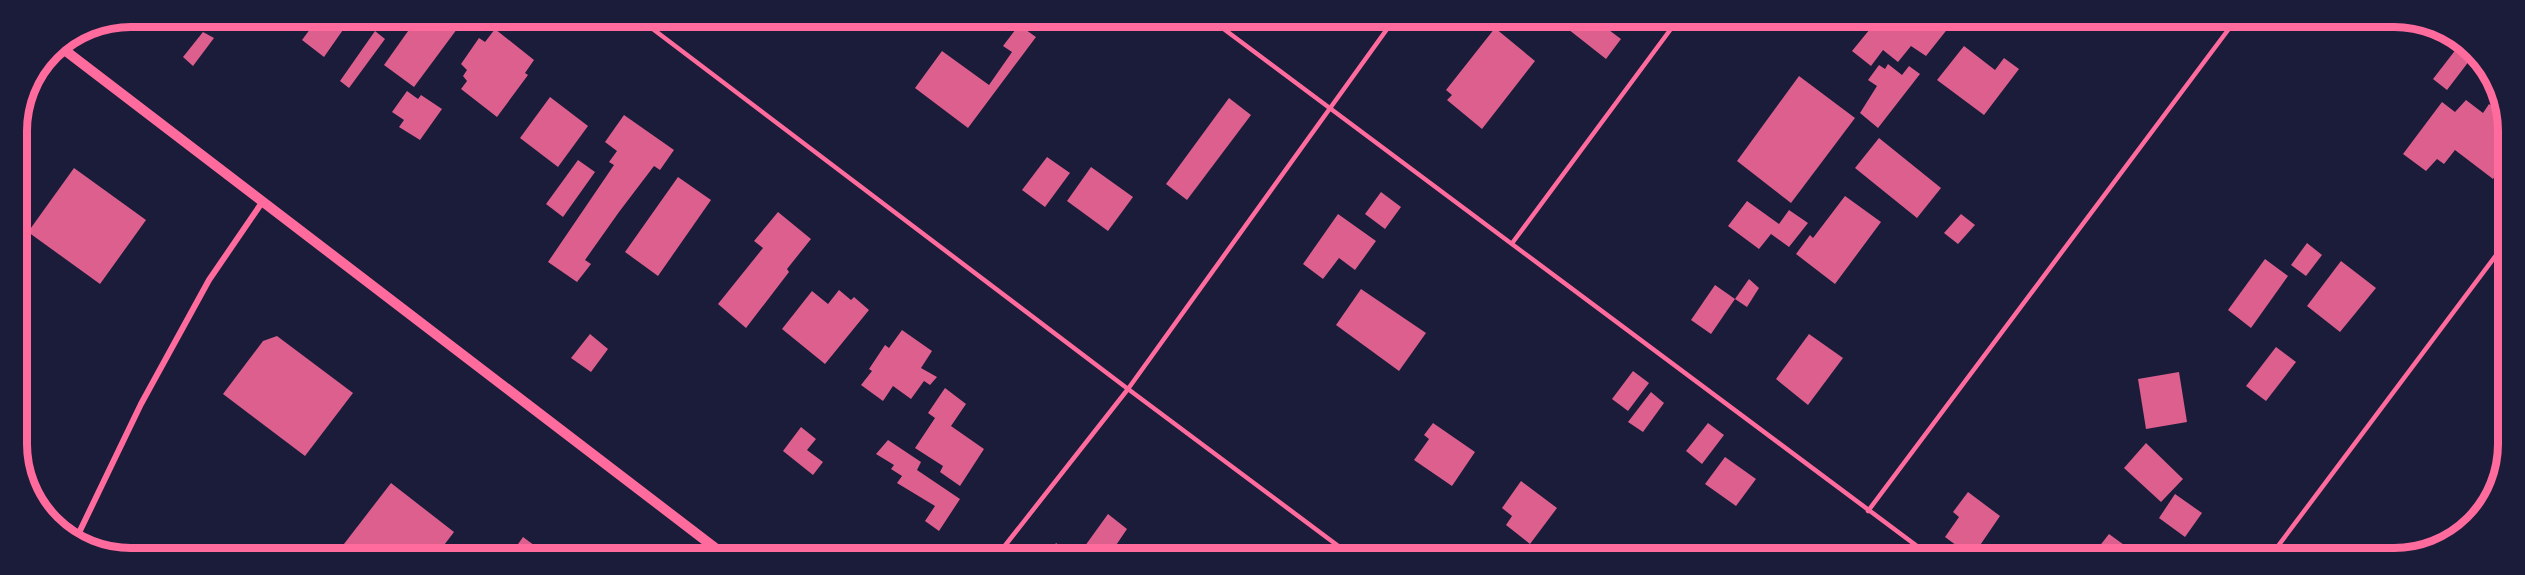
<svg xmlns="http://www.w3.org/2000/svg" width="2525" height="575" viewBox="0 0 2525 575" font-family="'Asap Condensed',sans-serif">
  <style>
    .building { fill: #dd5f8e }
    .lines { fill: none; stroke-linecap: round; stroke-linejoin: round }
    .service { stroke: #ff6b9d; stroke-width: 4.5 }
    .minor { stroke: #ff6b9d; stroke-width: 6 }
    .tertiary { stroke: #ff6b9d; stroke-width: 10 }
    .rim { fill: none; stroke: #ff6b9d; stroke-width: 8 }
  </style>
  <rect width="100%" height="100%" fill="#1b1b3a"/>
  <g class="building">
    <polygon points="319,17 331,17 345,27 324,57 302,40"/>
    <polygon points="418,17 449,17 460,25 414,87 384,65"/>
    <polygon points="838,17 856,17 850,26"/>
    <polygon points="925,17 939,17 934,24"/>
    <polygon points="1554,18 1605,18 1601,24 1621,39 1606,59"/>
    <polygon points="1879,18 1949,18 1953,22 1926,56 1911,46 1898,62 1883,50 1871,66 1852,51"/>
    <polygon points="1019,25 1036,37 968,128 915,88 942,51 989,85 1012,52 1003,46"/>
    <polygon points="2429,25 2476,52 2447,90 2433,79 2457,48"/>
    <polygon points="1495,28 1535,61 1482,129 1447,100 1452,95 1446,90"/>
    <polygon points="495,29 534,60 525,73 528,75 497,117 461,89 467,81 463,76 467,70 461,64 479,38 485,42"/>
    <polygon points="375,31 385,39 349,88 340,81"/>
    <polygon points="203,32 214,38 193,66 183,57"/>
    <polygon points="1964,46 1995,70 2004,58 2019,69 1984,115 1937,80"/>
    <polygon points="1888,64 1902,75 1909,66 1920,74 1878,128 1860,113 1877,86 1868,80 1879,65 1885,69"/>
    <polygon points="1799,76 1855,118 1791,203 1737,161"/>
    <polygon points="407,91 418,99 421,95 442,109 420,140 399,127 404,120 392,112"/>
    <polygon points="550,97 588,126 558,167 520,138"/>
    <polygon points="1229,98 1251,115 1187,200 1166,184"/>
    <polygon points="2466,100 2483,113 2489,104 2506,117 2506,132 2502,138 2506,142 2506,161 2493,179 2455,150 2444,164 2437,159 2426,171 2403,154 2442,102 2455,112"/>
    <polygon points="624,115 674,150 660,170 654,166 619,212 585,260 591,264 577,282 548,262 614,165 609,162 617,151 605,142"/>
    <polygon points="1879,138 1941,188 1917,218 1855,168"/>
    <polygon points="1047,157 1070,173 1045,207 1022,190"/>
    <polygon points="578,160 595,172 563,217 546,204"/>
    <polygon points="1091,167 1133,197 1108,231 1067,201"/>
    <polygon points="74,168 146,220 100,284 28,232"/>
    <polygon points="678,177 711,200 658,276 625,252"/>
    <polygon points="1381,192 1401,207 1385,229 1365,214"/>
    <polygon points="1845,196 1881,222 1835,284 1796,254 1810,235 1813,238"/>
    <polygon points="1747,201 1779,224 1789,210 1808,223 1789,247 1771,234 1759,249 1728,226"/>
    <polygon points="778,212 811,239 787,269 789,272 746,328 718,304 763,248 754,241"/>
    <polygon points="1338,214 1376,241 1355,270 1339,258 1323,279 1303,264"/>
    <polygon points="1961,214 1975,225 1958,244 1944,233"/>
    <polygon points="2307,243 2322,255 2306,276 2291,265"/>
    <polygon points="2265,259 2288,276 2251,328 2228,310"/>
    <polygon points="2341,261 2376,288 2340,332 2307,306"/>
    <polygon points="1749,279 1759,288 1747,307 1735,299"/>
    <polygon points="1715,285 1735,299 1711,334 1691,320"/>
    <polygon points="1361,289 1426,333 1399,371 1336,325"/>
    <polygon points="839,290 851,300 854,297 869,310 825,364 782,329 812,291 828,304"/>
    <polygon points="902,330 932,351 921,368 937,377 930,385 924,381 911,399 893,386 883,401 861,385 872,371 869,369 885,345 889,348"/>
    <polygon points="590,334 608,349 591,372 571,358"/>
    <polygon points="1809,334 1843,358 1808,405 1776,379"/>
    <polygon points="277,336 353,393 305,456 223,394 263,341"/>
    <polygon points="2276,347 2296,362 2266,401 2246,386"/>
    <polygon points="1633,371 1649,383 1628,411 1612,399"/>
    <polygon points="2179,372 2187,422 2146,429 2138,379"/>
    <polygon points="945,388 966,404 951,426 984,449 960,486 940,472 943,466 915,448 935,418 928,413"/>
    <polygon points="1651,392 1664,403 1643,432 1628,422"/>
    <polygon points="1433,423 1475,452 1452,486 1414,460 1429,439 1424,435"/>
    <polygon points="1708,423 1724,435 1702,464 1686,451"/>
    <polygon points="801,427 816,439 807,450 823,462 813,475 783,451"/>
    <polygon points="888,440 921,462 917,470 960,499 939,531 925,521 935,506 897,483 902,476 891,469 894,465 876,454"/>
    <polygon points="2146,443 2183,479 2161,502 2124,468"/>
    <polygon points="1725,457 1756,479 1736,506 1705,484"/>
    <polygon points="1521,481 1557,508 1530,544 1506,525 1512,516 1502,508"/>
    <polygon points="391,483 454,532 435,557 342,557 337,553"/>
    <polygon points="1968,492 2000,516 1972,557 1945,537 1959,517 1953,512"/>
    <polygon points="2175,494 2202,513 2185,537 2159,518"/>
    <polygon points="1108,514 1127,529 1108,557 1046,557 1056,543 1077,557"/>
    <polygon points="2109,534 2142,558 2099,558 2103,552 2098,548"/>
    <polygon points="523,537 550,557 509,557"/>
  </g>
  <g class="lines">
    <g class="service">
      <polyline points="637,17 1128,389 1353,557"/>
      <polyline points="1209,18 1933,558"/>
      <polyline points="1513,242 1679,18"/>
      <polyline points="1868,511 2237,18"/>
      <polyline points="996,557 1128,389 1395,18"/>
      <polyline points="2269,558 2506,242"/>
    </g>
    <polyline class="minor" points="76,539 141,404 209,280 263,201"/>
    <polyline class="tertiary" points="58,45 727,557"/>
  </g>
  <path d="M0 0H2525V575H0ZM131 27H2394A104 104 0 0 1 2498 131V444A104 104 0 0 1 2394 548H131A104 104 0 0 1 27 444V131A104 104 0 0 1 131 27Z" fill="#1b1b3a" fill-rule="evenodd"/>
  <path class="rim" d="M131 27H2394A104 104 0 0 1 2498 131V444A104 104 0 0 1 2394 548H131A104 104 0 0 1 27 444V131A104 104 0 0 1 131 27Z"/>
</svg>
